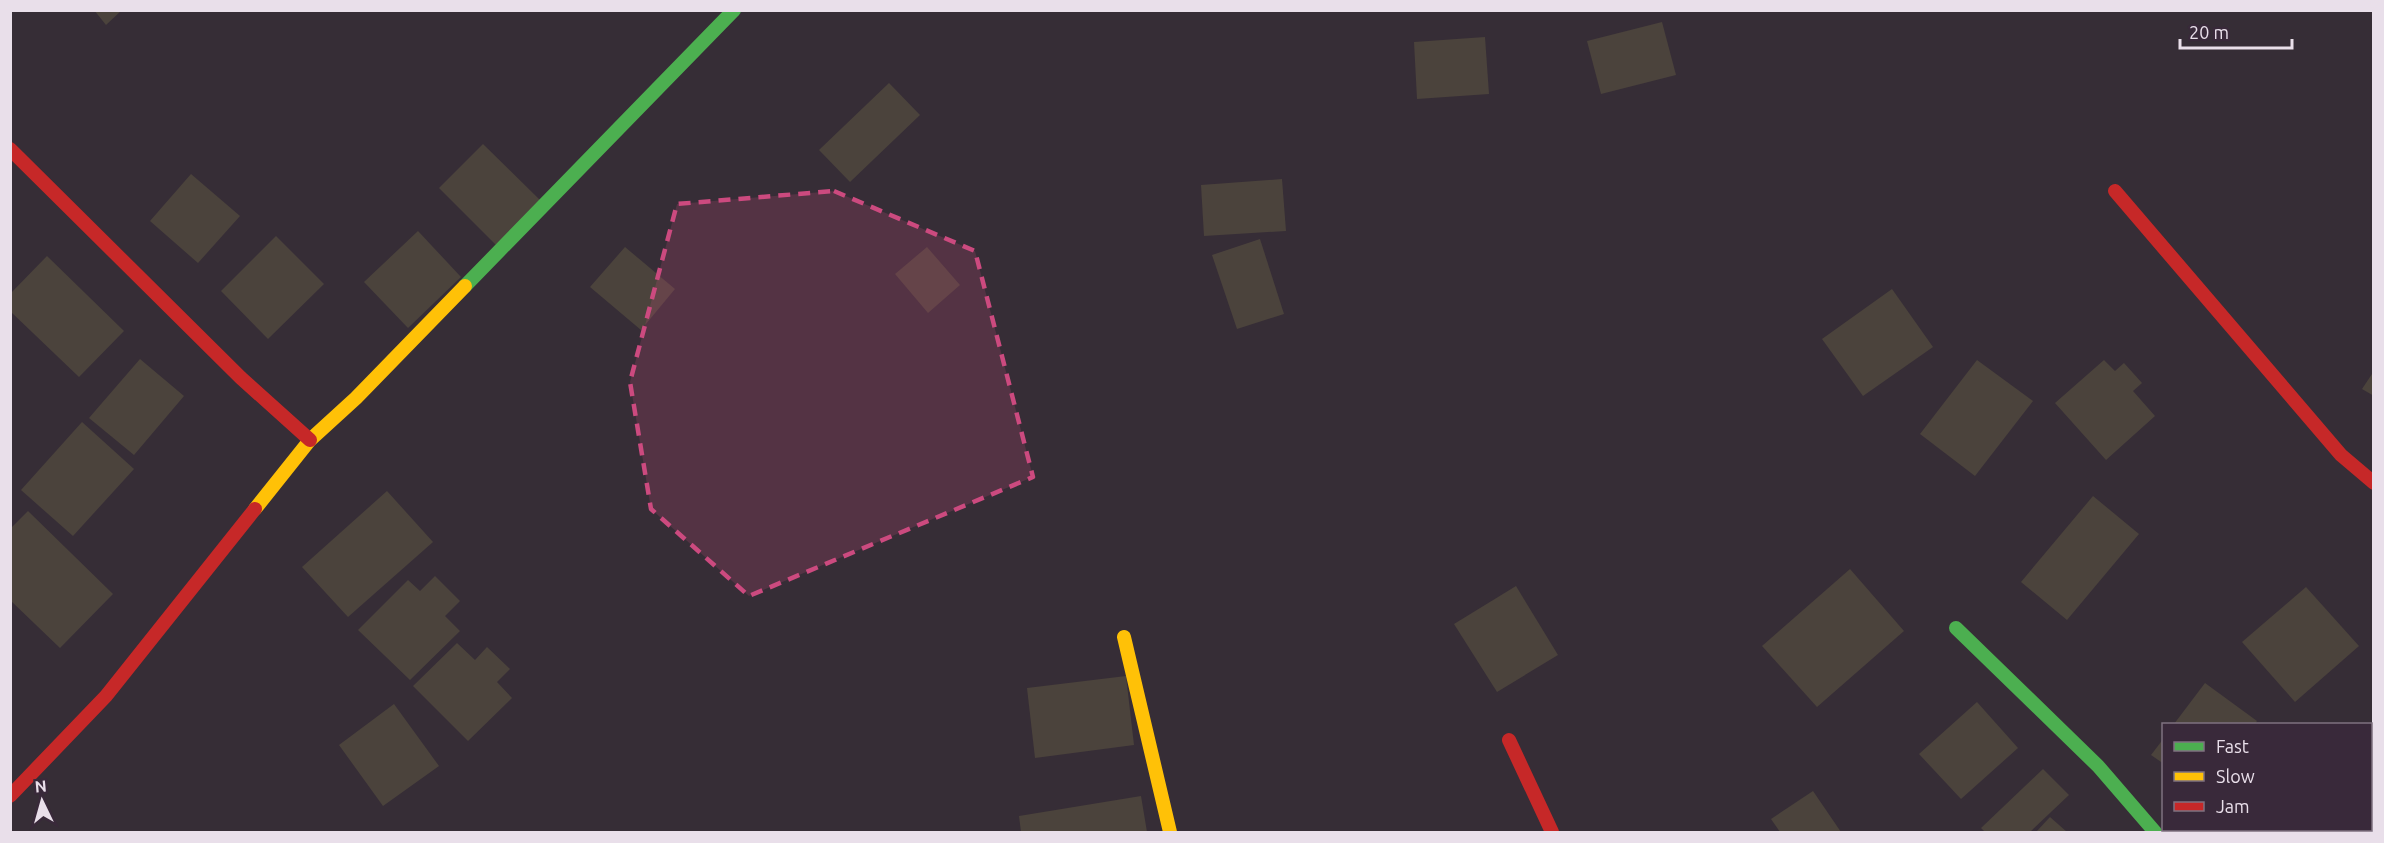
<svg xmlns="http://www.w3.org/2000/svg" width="2384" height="843" viewBox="0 0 2384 843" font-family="Ubuntu,sans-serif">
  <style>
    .building { fill: #4b433c }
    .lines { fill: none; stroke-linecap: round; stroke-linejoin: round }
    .fast { stroke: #4caf50; stroke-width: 14 }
    .slow { stroke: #ffc107; stroke-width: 14 }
    .jam { stroke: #c62828; stroke-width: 14 }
    .marked { fill: #cc4a7f; fill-opacity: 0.2; stroke: #cc4a7f; stroke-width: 4.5; stroke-dasharray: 12 8; stroke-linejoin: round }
  </style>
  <rect width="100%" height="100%" fill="#362d36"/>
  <g class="building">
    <polygon points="94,10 122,10 106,25"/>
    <polygon points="1662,22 1676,75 1601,94 1587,41"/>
    <polygon points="1485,37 1489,94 1417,99 1414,42"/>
    <polygon points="889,83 920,115 850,182 819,150"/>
    <polygon points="483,144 541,201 496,245 439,188"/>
    <polygon points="191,174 240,216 198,263 150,221"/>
    <polygon points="1282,179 1286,231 1204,236 1201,185"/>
    <polygon points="418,231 461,277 408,328 364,282"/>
    <polygon points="276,236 324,284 268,339 221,291"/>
    <polygon points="1260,239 1284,314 1237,329 1212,255"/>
    <polygon points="625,247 675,289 641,330 590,287"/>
    <polygon points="927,247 960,285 928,313 895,274"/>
    <polygon points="47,256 124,331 79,377 10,311 10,294"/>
    <polygon points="1892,289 1933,347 1863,396 1822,339"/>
    <polygon points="140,359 184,396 134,455 89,418"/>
    <polygon points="1977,360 2033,401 1975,476 1920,434"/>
    <polygon points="2104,360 2115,371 2124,363 2142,383 2133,391 2155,416 2106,460 2055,403"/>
    <polygon points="2374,371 2374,396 2362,389"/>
    <polygon points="82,422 134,469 73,536 21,490"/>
    <polygon points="387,491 433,542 348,617 302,567"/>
    <polygon points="2093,496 2139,534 2067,620 2021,582"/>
    <polygon points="28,511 113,594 60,648 10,600 10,529"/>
    <polygon points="1850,569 1904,631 1817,707 1762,646"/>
    <polygon points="435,576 460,601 445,616 460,631 410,680 358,630 408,580 420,591"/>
    <polygon points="1516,586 1558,655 1497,692 1454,624"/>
    <polygon points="2306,587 2359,646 2295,702 2242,642"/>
    <polygon points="457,643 475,660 487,647 510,669 497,682 512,698 468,741 413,686"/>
    <polygon points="1126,676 1134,745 1035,758 1027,688"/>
    <polygon points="2205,683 2257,721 2255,724 2174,724"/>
    <polygon points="1977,702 2018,748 1961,799 1919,754"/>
    <polygon points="394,704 439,766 383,806 339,745"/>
    <polygon points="2164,738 2164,764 2151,755"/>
    <polygon points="2043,769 2069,795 2030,832 1985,832 1981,828"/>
    <polygon points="1813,791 1841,832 1780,832 1771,819"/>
    <polygon points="1141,796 1147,832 1021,832 1019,816"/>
    <polygon points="2050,817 2067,832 2036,832"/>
  </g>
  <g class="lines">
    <g class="fast">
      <polyline points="465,286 734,10"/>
      <polyline points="1956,628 2098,766 2155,832"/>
    </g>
    <g class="slow">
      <polyline points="255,509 310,440 356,398 465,286"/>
      <polyline points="1124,637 1170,832"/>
    </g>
    <g class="jam">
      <polyline points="10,149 241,378 310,440"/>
      <polyline points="2115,191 2341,455 2374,483"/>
      <polyline points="1509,740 1552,832"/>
      <polyline points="10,796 106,696 255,509"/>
    </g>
  </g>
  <path class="marked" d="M834,191l141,60 58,226 -284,119 -98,-87 -21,-127 47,-178z"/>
  <rect width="2384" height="843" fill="none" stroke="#e9dfea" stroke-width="24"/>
  <rect x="2162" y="723" width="210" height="108" fill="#39293a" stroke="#7f7280" stroke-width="1.5"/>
  <rect x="2174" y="742" width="30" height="9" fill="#4caf50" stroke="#7f7280" stroke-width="1.5"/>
  <text x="2216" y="753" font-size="18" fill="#e9dfea">Fast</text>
  <rect x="2174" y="772" width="30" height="9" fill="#ffc107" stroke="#7f7280" stroke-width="1.5"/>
  <text x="2216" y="783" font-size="18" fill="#e9dfea">Slow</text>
  <rect x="2174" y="802" width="30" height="9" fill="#c62828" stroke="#7f7280" stroke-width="1.5"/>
  <text x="2216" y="813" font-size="18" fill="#e9dfea">Jam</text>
  <g transform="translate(42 801) rotate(355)" stroke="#39293a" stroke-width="4.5" paint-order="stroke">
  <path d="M0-4.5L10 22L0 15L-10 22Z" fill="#e9dfea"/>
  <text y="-9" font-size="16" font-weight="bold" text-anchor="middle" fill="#e9dfea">N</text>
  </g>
  <path d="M2180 39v9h112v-9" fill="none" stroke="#e9dfea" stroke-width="3"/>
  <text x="2189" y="39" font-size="18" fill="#e9dfea" stroke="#39293a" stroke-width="4.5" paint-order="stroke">20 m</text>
</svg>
